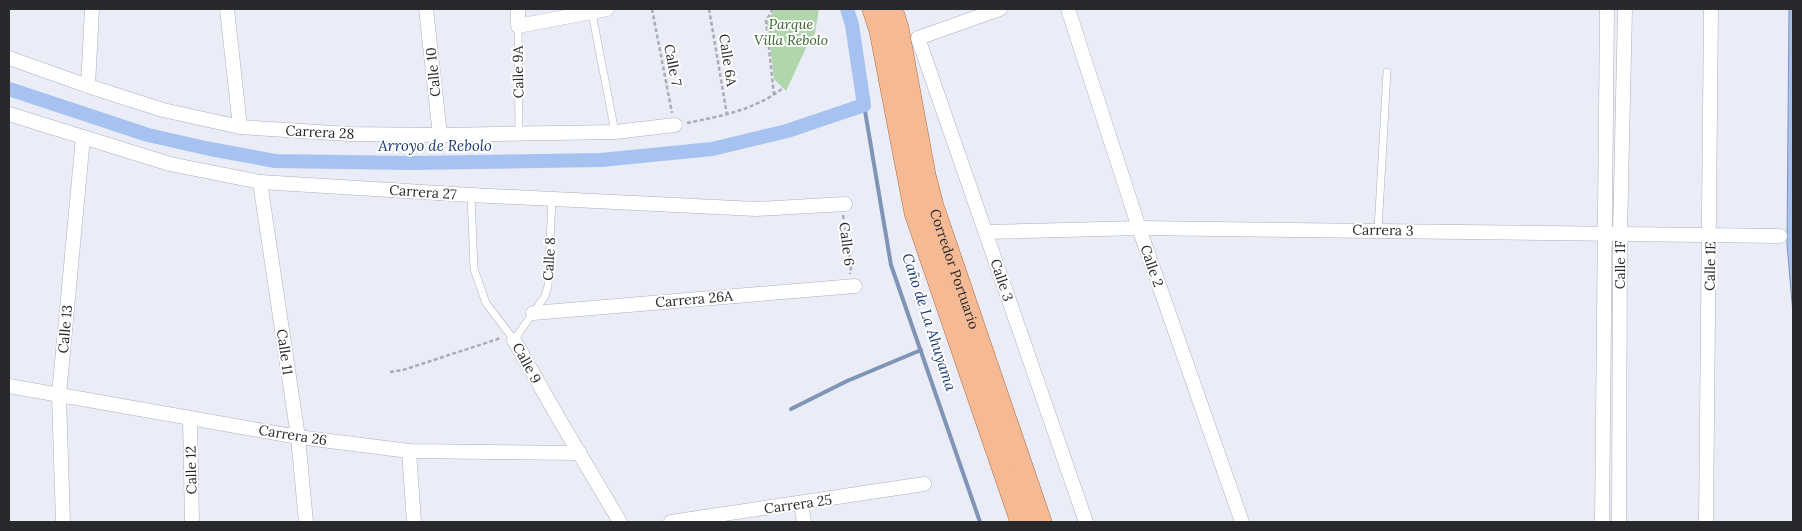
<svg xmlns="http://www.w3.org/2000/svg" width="1802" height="531" viewBox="0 0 1802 531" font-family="Lora,serif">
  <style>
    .green { fill: #b1d6ab }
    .water { fill: #a6c2f1; stroke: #8094b6 }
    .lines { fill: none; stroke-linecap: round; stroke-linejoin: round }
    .stream { stroke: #8094b6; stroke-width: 4 }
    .canal { stroke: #a6c2f1; stroke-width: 14 }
    .service-casing { stroke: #aeb0bb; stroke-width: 8 }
    .minor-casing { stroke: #aeb0bb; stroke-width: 15 }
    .primary-casing { stroke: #a96941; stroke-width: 22 }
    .path { stroke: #abacb5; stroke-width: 2.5; stroke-dasharray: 4 2.5; stroke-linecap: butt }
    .service { stroke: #fff; stroke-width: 7 }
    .minor { stroke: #fff; stroke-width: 14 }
    .primary { stroke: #f5ba94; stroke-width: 21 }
    .labels { text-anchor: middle; stroke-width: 4; stroke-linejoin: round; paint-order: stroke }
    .park-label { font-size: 14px; font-style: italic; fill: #33642b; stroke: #fff }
    .street-label { font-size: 14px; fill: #28292d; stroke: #fff }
    .water-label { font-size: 15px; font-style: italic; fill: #1b3b73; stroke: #fff }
  </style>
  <rect width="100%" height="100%" fill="#eaecf7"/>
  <polygon class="green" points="775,9 819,9 815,33 806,48 786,91 774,79 767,21"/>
  <polygon class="water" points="1789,9 1793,9 1793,314 1787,244"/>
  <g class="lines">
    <g class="stream">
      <polyline points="864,105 891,265 980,522"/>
      <polyline points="791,409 847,381 921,350"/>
    </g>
    <polyline class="canal" points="9,89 148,135 210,149 275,161 411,163 601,160 712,149 787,131 864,105 852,25 847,9"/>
    <defs>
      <g id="service">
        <polyline points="592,13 615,132"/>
        <polyline points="518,26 519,134"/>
        <polyline points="471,195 474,269 486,303 514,340 545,296 548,286 552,198"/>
        <polyline points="1378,230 1387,72"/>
      </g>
      <g id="minor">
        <polyline points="227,9 240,127"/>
        <polyline points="426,9 440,135"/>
        <polyline points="518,9 518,26 607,9"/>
        <polyline points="1000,9 918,38 1086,522"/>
        <polyline points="1068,9 1139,228 1242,522"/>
        <polyline points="9,58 88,86 163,110 240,127 349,134 440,135 615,132 675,125"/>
        <polyline points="88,86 92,9"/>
        <polyline points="9,114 170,164 260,182 471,195 756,209 845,204"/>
        <polyline points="260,182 298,437 306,522"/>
        <polyline points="986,232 1139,228 1780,236"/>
        <polyline points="533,313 855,286"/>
        <polyline points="514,340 559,419 620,522"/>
        <polyline points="9,386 298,437 409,451 580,453"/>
        <polyline points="190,418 192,522"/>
        <polyline points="409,451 414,522"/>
        <polyline points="801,504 804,522"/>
        <polyline points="63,522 59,395 83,137"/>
        <polyline points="671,522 924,484"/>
        <polyline points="1602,522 1607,9"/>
        <polyline points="1619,522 1620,233 1625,9"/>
        <polyline points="1706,522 1711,9"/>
      </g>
      <g id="primary">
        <polyline points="873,9 880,31 915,213 1021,522"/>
        <path id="s1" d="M892,9l6,19 27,147 8,31 108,316"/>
      </g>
    </defs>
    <use href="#service" class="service-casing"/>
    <use href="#minor" class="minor-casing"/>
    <use href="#primary" class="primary-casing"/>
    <g class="path">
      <polyline points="652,9 672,113"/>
      <polyline points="709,9 727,115"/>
      <polyline points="773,9 766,21 774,95"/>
      <path d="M687,123c34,-7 68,-13 96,-35"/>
      <polyline points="843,215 851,267 850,274"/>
      <polyline points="390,372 403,370 501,338"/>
    </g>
    <use href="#service" class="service"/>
    <use href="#minor" class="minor"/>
    <use href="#primary" class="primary"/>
  </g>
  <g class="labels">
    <g class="park-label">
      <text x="791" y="29">Parque<tspan x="791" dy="16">Villa Rebolo</tspan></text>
    </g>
    <g class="street-label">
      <text transform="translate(728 60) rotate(81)" y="5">Calle 6A</text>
      <text transform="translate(673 65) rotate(79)" y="5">Calle 7</text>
      <text transform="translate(433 72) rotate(-96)" y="5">Calle 10</text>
      <text transform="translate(518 72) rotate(-91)" y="5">Calle 9A</text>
      <text transform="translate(320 132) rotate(3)" y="5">Carrera 28</text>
      <text transform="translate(423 192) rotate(4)" y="5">Carrera 27</text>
      <text transform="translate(1383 230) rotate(1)" y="5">Carrera 3</text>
      <text transform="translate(847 244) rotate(83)" y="5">Calle 6</text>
      <text transform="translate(549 259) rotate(-87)" y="5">Calle 8</text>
      <text transform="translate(1620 265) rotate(-90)" y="5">Calle 1F</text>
      <text transform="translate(1152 266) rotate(71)" y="5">Calle 2</text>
      <text transform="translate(1710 266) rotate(-89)" y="5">Calle 1E</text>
      <text dy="5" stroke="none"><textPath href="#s1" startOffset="268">Corredor Portuario</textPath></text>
      <text transform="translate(1002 280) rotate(71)" y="5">Calle 3</text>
      <text transform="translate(694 299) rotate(-5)" y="5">Carrera 26A</text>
      <text transform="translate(65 329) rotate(-85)" y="5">Calle 13</text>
      <text transform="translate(285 352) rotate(82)" y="5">Calle 11</text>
      <text transform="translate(527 363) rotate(61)" y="5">Calle 9</text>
      <text transform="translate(293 435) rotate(9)" y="5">Carrera 26</text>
      <text transform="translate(191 470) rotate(-91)" y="5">Calle 12</text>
      <text transform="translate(798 504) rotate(-8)" y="5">Carrera 25</text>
    </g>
    <g class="water-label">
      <text x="435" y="151">Arroyo de Rebolo</text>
      <text transform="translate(929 322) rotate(72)" y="5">Caño de La Ahuyama</text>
    </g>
  </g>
  <rect width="1802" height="531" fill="none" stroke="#28292d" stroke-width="20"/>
</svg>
